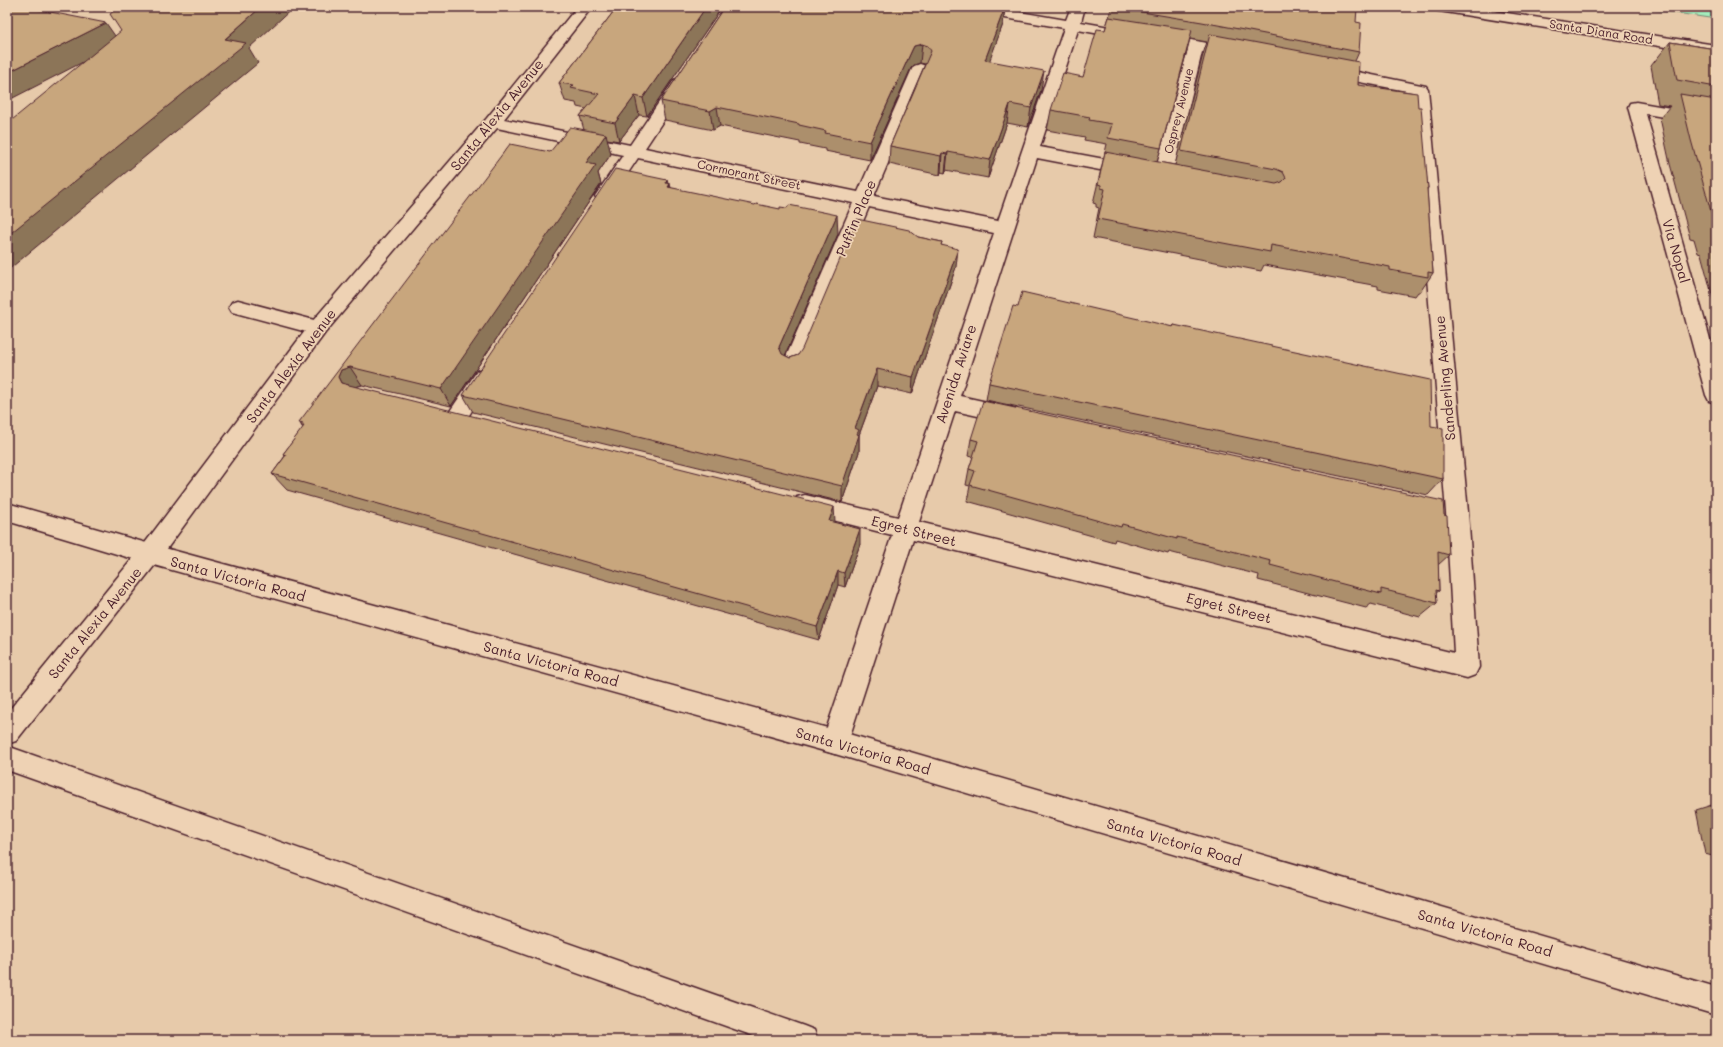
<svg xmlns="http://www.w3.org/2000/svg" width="1723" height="1047" viewBox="0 0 1723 1047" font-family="Mali,sans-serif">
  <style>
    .green { fill: #a3ecbb; stroke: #768673 }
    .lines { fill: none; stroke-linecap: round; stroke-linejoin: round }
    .lane-casing { stroke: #4a1f2b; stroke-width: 3 }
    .street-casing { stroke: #4a1f2b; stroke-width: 3 }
    .secondary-casing { stroke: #4a1f2b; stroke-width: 3 }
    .lane { fill: #eed2b4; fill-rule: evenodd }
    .street { fill: #eed2b4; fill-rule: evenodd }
    .secondary { fill: #eed2b4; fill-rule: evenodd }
    .wall { fill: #ac8f6c; stroke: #4a1f2b; fill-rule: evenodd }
    .shaded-wall { fill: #8c7458; stroke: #4a1f2b }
    .building { fill: #c8a67d; stroke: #4a1f2b }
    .labels { text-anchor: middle; stroke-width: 3.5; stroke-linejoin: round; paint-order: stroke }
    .far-street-label { font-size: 12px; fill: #4a1f2b; stroke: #eed2b4 }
    .street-label { font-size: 14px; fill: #4a1f2b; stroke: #eed2b4 }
  </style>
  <rect width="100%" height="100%" fill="#e7caaa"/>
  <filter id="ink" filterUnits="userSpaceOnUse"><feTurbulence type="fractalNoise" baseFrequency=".025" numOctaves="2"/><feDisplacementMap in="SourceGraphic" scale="8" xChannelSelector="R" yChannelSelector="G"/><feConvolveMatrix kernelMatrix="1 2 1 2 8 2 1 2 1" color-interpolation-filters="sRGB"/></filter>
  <g filter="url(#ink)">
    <polygon class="green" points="1636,7 1716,7 1716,19"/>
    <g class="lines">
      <defs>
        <g id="lane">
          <polygon points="238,300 318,321 324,323 327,328 324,333 318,335 232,312 229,307 232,302"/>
          <polygon points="7,746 804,1026 814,1030 818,1040 765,1040 7,770"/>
        </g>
        <g id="street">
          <polygon points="577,7 592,7 504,119 630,145 674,80 680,78 686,80 688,83 645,148 858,192 912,69 914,66 920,64 926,66 928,69 874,196 998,221 1064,28 963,11 958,10 956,7 990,7 1066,20 1071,7 1085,7 1081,22 1132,31 1135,34 1132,37 1127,39 1078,30 1040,147 1131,164 1137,166 1140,170 1137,174 1131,176 1037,158 960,396 1010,407 1017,409 1020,415 1017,421 1010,423 955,411 919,522 1454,653 1446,512 1412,92 1328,76 1322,74 1320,71 1322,68 1328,66 1426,86 1428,89 1468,512 1479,667 1475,675 1467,678 913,540 848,742 844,751 835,754 826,751 822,742 892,535 805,513 797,511 794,504 797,497 805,495 898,517 994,233 869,207 802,366 799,371 792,374 785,371 782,366 853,203 638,158 610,200 604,202 598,200 595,196 623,155 497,128 325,333 158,561 16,741 7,744 7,713 142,547 311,323 487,118"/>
          <polygon points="1159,34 1234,48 1239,50 1242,53 1239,56 1234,58 1202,52 1172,176 1169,180 1163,182 1157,180 1154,176 1188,49 1154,42 1151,39 1154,36"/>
          <polygon points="1636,102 1716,116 1716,126 1646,114 1716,360 1716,403 1709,401 1706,395 1628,107 1630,103"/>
          <polygon points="484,368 491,371 494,376 491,381 464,423 457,425 450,423 447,417 450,411 477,371"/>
        </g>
        <g id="secondary">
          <polygon points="1432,7 1468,7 1716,45 1716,55 1439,11 1434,10"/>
          <polygon points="7,503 150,544 835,730 1716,987 1716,1015 835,754 150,564 7,521"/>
        </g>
      </defs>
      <use href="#lane" class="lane-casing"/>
      <use href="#street" class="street-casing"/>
      <use href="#secondary" class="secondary-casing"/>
      <use href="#lane" class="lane"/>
      <use href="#street" class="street"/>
      <use href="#secondary" class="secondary"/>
    </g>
    <g class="wall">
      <polygon points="617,7 722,7 647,116 639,115 619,141 607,139 611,154 598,173 601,184 451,406 362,385 355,387 835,523 860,544 845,587 838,585 819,640 287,490 272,474 285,456 283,454 303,428 299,422 550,152 584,130 580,116 586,109 577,107 576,103 565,101 559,83"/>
      <polygon points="724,7 1005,7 1003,24 989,61 1041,90 1028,127 1007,123 988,178 946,170 945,173 941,172 940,175 889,164 890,146 925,64 920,63 914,65 911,68 870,160 825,151 825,149 800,144 800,142 720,126 713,130 665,120 661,101"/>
      <path d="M1112,7l244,15 3,30 -4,9 3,24 60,22 10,81 -1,2 6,83 -13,19h-2l-3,4 -37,-7v-3l-114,-21 -3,6 -168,-33 6,-30 -3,-1v-3l-3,-1 14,-59 -23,-4 1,-3 -38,-7 4,-20 32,-33 22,-47 4,-13zM1190,39l17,3 -4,12 -28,111 -18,-3 4,-14z"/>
      <polygon points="1670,42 1716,49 1716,309 1701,254 1698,253 1694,239 1690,238 1670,164 1660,118 1670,106 1658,104 1651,66"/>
      <polygon points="668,183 671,188 838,234 785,355 790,358 798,355 918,237 942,242 941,245 956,267 912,394 877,386 859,435 859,452 842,502 473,412 463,395"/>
      <polygon points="1018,307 1173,327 1174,325 1431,426 1443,479 1428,495 986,400 989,383"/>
      <polygon points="971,439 1444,515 1449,555 1438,565 1439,591 1436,593 1437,603 1420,617 1371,604 1366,608 1258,580 1259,575 1169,552 1168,554 1115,539 1114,542 967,501 970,486 966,485 969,469 973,457 968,456"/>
      <polygon points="1715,804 1716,804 1716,857 1705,854 1696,810"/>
    </g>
    <g class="shaded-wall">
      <polygon points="261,7 294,7 249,48 258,63 7,271 7,236"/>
      <polygon points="706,7 722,7 647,116 643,98"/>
      <polygon points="1005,7 1003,24 983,79 985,60"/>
      <polygon points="106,23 120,43 7,101 7,73"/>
      <polygon points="922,44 920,63 914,65 911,68 870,160 870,142 912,50 914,46"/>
      <polygon points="1044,71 1041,90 1028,127 1031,108"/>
      <polygon points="635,96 639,115 619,141 615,123"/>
      <polygon points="1010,104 1007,123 988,178 990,160"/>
      <polygon points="717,107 720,126 713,130 710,111"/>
      <polygon points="606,134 611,154 598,173 601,184 451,406 441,389 586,163"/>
      <polygon points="948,152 946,170 945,173 947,154"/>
      <polygon points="942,153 941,172 940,175 941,156"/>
      <polygon points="667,180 669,187 670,184 675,203 666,183"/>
      <polygon points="837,215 838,234 781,365 779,347"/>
      <polygon points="958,249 956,267 912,394 913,377"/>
      <polygon points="350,367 362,385 354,387 341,383 338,377 341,370"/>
      <polygon points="877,369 877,386 859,435 859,452 842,502 842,486 855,428"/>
      <polygon points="834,507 835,522 830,537 829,521"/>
      <polygon points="860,529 860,544 845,587 844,573"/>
      <polygon points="838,571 838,585 819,640 817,627"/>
    </g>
    <g class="building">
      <polygon points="7,7 25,7 106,23 7,73"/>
      <polygon points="119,7 261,7 225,39 246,43 7,236 7,124 121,31 110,14"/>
      <polygon points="617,7 706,7 643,98 635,96 615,123 580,116 599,94 571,88 574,85 559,83"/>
      <polygon points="724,7 1005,7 985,60 1044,71 1031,108 1010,104 990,160 948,152 947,154 942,153 941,156 890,146 931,51 928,46 922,44 914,46 912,50 870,142 825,133 826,131 799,125 799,124 717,107 710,111 661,101"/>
      <polygon points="1112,7 1355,7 1355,8 1357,8 1356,22 1361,23 1359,52 1202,22"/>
      <polygon points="1109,17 1192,30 1161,148 1108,138 1112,124 1089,120 1090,117 1051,110 1063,73 1083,77 1097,29 1105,30"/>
      <polygon points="1210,34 1359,62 1358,85 1417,93 1418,107 1421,107 1428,188 1427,188 1433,273 1428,272 1428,277 1390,270 1390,267 1271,245 1270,252 1098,219 1105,189 1101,188 1101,185 1098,184 1105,152 1276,184 1282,182 1286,178 1283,172 1276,169 1181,151"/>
      <polygon points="1670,42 1716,49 1716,87 1677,80"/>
      <polygon points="1680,94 1716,100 1716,215 1712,215 1691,140"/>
      <polygon points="570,127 606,134 586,163 596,165 441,389 350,367 341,370 338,377 341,383 834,507 829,521 860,529 844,573 838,571 817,627 272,474 286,455 283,454 304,426 301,426 303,423 299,422 510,144 550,152"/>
      <polygon points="615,169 667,180 666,183 670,184 668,187 755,205 756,204 780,209 780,207 787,208 789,205 837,215 779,347 782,354 790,358 798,355 802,349 857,219 909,230 918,237 942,242 941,245 958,249 913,377 877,369 855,428 859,430 857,434 859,435 842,486 463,395"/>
      <polygon points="1022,292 1173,327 1174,325 1430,380 1431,426 1443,428 1443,479 989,383 1013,306 1018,307"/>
      <polygon points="983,401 1443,501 1444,515 1447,516 1449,555 1438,552 1439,591 1436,590 1437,603 1381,589 1381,594 1270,565 1271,561 1177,537 1177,539 1122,524 1121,527 970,485 975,471 969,469 978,441 971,439"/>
    </g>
  </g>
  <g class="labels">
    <g class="far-street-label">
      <text transform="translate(1601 32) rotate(9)" y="4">Santa Diana Road</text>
      <text transform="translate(1179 111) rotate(-76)" y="4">Osprey Avenue</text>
      <text transform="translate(749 175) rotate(12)" y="4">Cormorant Street</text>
    </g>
    <g class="street-label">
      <text transform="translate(497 115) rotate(-51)" y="5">Santa Alexia Avenue</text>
      <text transform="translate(856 218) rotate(-67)" y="5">Puffin Place</text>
      <text transform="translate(1676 251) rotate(74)" y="5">Via Nopal</text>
      <text transform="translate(291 366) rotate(-53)" y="5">Santa Alexia Avenue</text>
      <text transform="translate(956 374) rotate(-72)" y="5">Avenida Aviare</text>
      <text transform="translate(1445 378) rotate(-95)" y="5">Sanderling Avenue</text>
      <text transform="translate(914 531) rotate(14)" y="5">Egret Street</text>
      <text transform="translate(238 579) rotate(15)" y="5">Santa Victoria Road</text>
      <text transform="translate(1229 608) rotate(14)" y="5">Egret Street</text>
      <text transform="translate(95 623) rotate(-51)" y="5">Santa Alexia Avenue</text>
      <text transform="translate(551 664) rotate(15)" y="5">Santa Victoria Road</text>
      <text transform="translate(863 751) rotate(16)" y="5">Santa Victoria Road</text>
      <text transform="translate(1174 842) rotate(16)" y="5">Santa Victoria Road</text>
      <text transform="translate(1485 933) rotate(16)" y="5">Santa Victoria Road</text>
    </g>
  </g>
  <rect width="1723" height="1047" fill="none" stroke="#eed2b4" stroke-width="24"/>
  <rect x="12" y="12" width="1699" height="1023" fill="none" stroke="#4a1f2b" stroke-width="1.5" filter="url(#ink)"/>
</svg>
